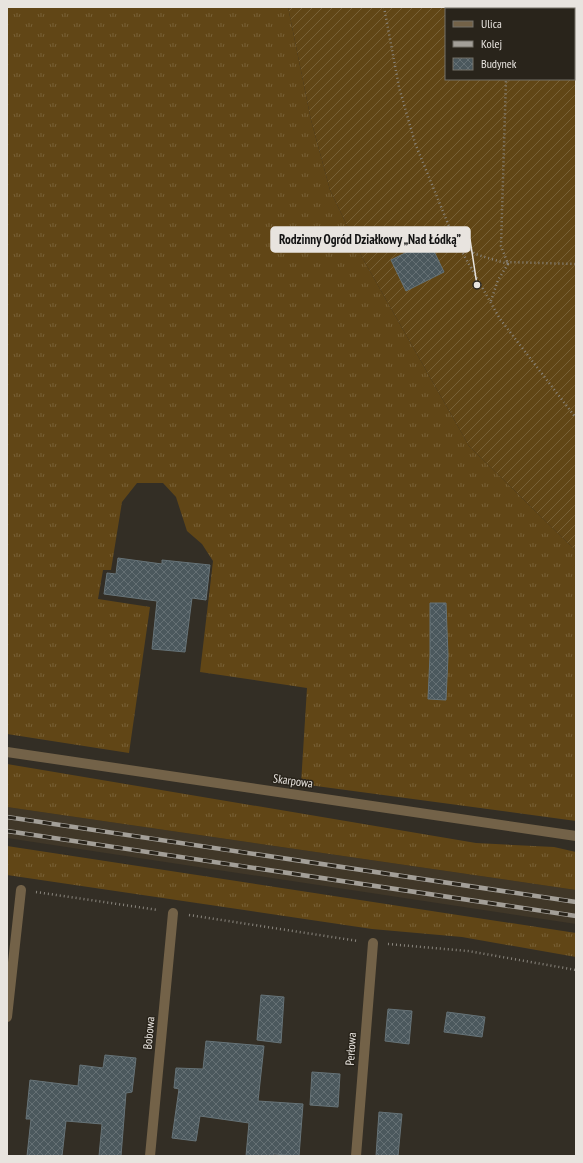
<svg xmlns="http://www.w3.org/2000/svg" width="583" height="1163" viewBox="0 0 583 1163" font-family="'PT Sans Narrow',sans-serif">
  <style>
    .built { fill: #403728 }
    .grass { fill: url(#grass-tufts) }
    .garden { fill: url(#garden-furrows); fill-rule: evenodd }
    .building { fill: url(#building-cross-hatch); stroke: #667378 }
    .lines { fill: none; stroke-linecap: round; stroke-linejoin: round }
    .path { stroke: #8a867e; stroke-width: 2.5; stroke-dasharray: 1 3; stroke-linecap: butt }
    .street { stroke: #736248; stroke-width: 10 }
    .rail-casing { stroke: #a39f98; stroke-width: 4.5 }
    .rail { stroke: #29241b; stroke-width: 3; stroke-dasharray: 9; stroke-linecap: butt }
    .labels { text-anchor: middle; stroke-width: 3; stroke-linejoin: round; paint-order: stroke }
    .street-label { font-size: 12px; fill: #e8e4df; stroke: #29241b }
    .leader { fill: none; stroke: #e8e4df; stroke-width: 1.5 }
    .callout-dot { fill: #e8e4df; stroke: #29241b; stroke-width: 1.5 }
    .callout { fill: #e8e4df; stroke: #e8e4df; stroke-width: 1.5 }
    .callout-label { font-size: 13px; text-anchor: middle; font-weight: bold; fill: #111 }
  </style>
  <defs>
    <pattern id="grass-tufts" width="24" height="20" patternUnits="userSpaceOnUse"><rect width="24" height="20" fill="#614616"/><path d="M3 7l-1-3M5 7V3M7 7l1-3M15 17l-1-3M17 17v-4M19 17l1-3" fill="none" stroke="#786137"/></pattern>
    <pattern id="garden-furrows" width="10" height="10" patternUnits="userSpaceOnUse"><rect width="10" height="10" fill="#614616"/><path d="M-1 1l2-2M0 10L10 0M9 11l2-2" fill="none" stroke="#786137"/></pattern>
    <pattern id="building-cross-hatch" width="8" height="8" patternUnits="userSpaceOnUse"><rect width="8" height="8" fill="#4b585d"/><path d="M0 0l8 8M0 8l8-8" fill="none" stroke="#657074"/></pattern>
  </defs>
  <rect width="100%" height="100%" fill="#332e25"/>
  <polygon class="built" points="7,807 576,890 576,924 7,838"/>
  <g class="grass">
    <polygon points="7,7 288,7 311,120 330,190 363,259 469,446 576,551 576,821 301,784 307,688 200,672 213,561 202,544 187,531 176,497 163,483 137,483 122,502 111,570 103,570 98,599 150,607 129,753 7,734"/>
    <polygon points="7,764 476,843 554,847 576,852 576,890 7,807"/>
    <polygon points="7,846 576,933 576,957 462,937 372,929 7,875"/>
  </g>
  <path class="garden" d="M288,7h288v544l-107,-105 -106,-187 -33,-69 -19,-70zM446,9h128v70h-128z"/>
  <g class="building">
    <polygon points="429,241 444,272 406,291 391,260"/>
    <polygon points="118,558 162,564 162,560 210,565 206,600 192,598 185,652 152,649 157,601 104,594 107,573 116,574"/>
    <polygon points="430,603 446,603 448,656 446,700 428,699 430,655"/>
    <polygon points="261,995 284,997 281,1043 257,1040"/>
    <polygon points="388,1009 412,1011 409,1044 385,1041"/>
    <polygon points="447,1012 485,1017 482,1037 444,1032"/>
    <polygon points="206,1041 264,1046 258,1101 303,1104 299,1156 274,1154 273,1156 246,1156 249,1123 200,1116 196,1141 172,1138 179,1089 174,1088 176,1068 203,1069"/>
    <polygon points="105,1055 136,1058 132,1092 126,1093 121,1156 99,1156 102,1124 66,1121 62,1156 27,1156 31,1119 26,1119 30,1080 78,1086 80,1065 103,1068"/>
    <polygon points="312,1072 340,1074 338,1107 310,1105"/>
    <polygon points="379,1112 402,1114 398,1156 376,1156"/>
  </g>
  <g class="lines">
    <g class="path">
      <polyline points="384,7 399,87 415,143 453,236 500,319 576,418"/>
      <polyline points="508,9 508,7"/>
      <polyline points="455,237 475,254 508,264 506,262 576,264"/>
      <polyline points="491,301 498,280 508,264 501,246 506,79"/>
      <polyline points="36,892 158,910"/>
      <polyline points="189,915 358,941"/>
      <polyline points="388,944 468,951 576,970"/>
    </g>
    <g class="street">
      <polyline points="7,752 576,836"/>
      <polyline points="7,1017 21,890"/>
      <polyline points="150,1156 173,913"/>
      <polyline points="356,1156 373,943"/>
    </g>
    <defs>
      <g id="rail">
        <polyline points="7,817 576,902"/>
        <polyline points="7,831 576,916"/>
      </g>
    </defs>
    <use href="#rail" class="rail-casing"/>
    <use href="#rail" class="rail"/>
  </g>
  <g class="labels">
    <g class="street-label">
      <text transform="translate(293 781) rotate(8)" y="4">Skarpowa</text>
      <text transform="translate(149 1033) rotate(-85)" y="4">Bobowa</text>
      <text transform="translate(351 1049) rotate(-86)" y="4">Perłowa</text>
    </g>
  </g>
  <path class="leader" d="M477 285L470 239"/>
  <circle class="callout-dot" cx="477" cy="285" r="4"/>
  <rect class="callout" x="271" y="227" width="199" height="25" rx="4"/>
  <g class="callout-label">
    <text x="370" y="244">Rodzinny Ogród Działkowy „Nad Łódką”</text>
  </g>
  <rect width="583" height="1163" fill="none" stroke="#e8e4df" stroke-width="16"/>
  <rect x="445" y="8" width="130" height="72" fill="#29241b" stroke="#757169"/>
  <rect x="453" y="21" width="20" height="6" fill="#736248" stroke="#757169"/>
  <text x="481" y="28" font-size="12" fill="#e8e4df">Ulica</text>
  <rect x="453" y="41" width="20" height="6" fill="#a39f98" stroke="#757169"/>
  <text x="481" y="48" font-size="12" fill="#e8e4df">Kolej</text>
  <rect x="453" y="58" width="20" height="12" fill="url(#building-cross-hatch)" stroke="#757169"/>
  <text x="481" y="68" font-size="12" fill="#e8e4df">Budynek</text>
</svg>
